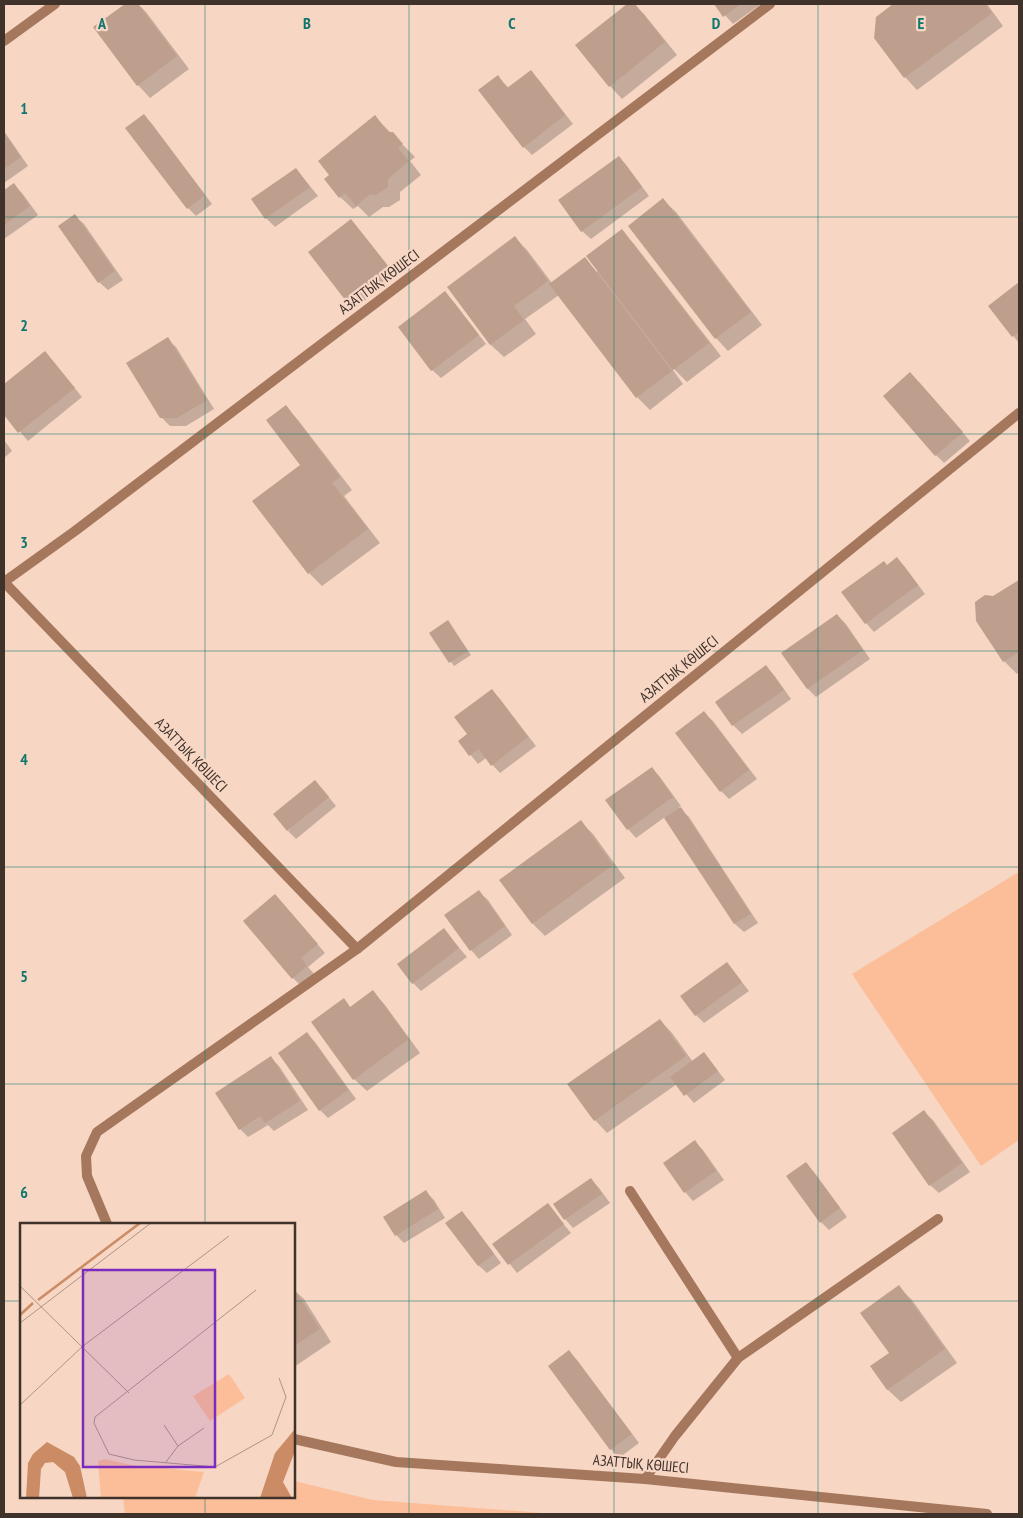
<svg xmlns="http://www.w3.org/2000/svg" width="1023" height="1518" viewBox="0 0 1023 1518" font-family="'PT Sans Narrow',sans-serif">
  <style>
    .green { fill: #fcbe99 }
    .shadow { fill: #0003 }
    .building { fill: #be9f8d }
    .lines { fill: none; stroke-linecap: round; stroke-linejoin: round }
    .street { stroke: #a5785d; stroke-width: 10 }
    .grid { fill: none; stroke: #0f766e; stroke-width: 1; stroke-opacity: 0.55 }
    .labels { text-anchor: middle; stroke-width: 4.5; stroke-linejoin: round; paint-order: stroke }
    .street-label { font-size: 15px; fill: #3f322b; stroke: #f7d6c4 }
    .inset-river { fill: none; stroke: #cb8b65; stroke-width: 2.5 }
    .inset-road { fill: none; stroke: #ad9487; stroke-width: 1 }
    .view { fill: #7b2cbf; fill-opacity: 0.15; stroke: #7b2cbf; stroke-width: 2.5 }
    .inset-edge { fill: none; stroke: #3f322b; stroke-width: 2.5 }
    .grid-label { font-size: 16px; text-anchor: middle; font-weight: bold; fill: #0f766e; stroke: #f7d6c4; stroke-width: 4.5; stroke-linejoin: round; paint-order: stroke }
  </style>
  <rect width="100%" height="100%" fill="#f7d6c4"/>
  <g class="green">
    <polygon points="1019,872 1019,1140 981,1166 852,974"/>
    <polygon points="294,1481 373,1500 556,1514 125,1514 123,1497 294,1497"/>
  </g>
  <g class="shadow">
    <polygon points="128,4 138,4 146,12 189,69 150,98 138,85 95,28"/>
    <polygon points="629,4 634,4 644,14 677,55 622,99 610,86 577,45"/>
    <polygon points="715,4 761,4 733,24"/>
    <polygon points="895,4 987,4 1003,26 917,90 905,77 877,17"/>
    <polygon points="531,72 539,80 573,124 532,155 524,147 498,77 509,88"/>
    <polygon points="144,116 152,124 212,204 196,216 188,208"/>
    <polygon points="375,117 415,157 410,161 421,175 400,192 400,200 389,207 383,207 369,217 358,206 353,209 340,197"/>
    <polygon points="4,131 28,166 4,183"/>
    <polygon points="619,157 627,166 649,196 591,239 582,231"/>
    <polygon points="296,169 318,196 275,227 266,218 253,199"/>
    <polygon points="14,185 22,193 38,215 4,239 4,192"/>
    <polygon points="663,200 676,212 762,325 728,351 716,338"/>
    <polygon points="75,216 84,224 123,280 108,290 99,282"/>
    <polygon points="351,221 396,276 355,308 347,300"/>
    <polygon points="622,231 634,244 721,356 687,382 674,369 673,370 683,384 650,410 637,397 559,295 525,319 536,334 504,357 491,345 448,287 515,238 527,250 552,283 584,259 597,272"/>
    <polygon points="1019,283 1019,343 989,306"/>
    <polygon points="445,293 453,301 486,344 441,378 432,370"/>
    <polygon points="167,339 176,347 214,409 186,426 170,426 161,417"/>
    <polygon points="45,352 82,397 28,441 4,413 4,385"/>
    <polygon points="919,382 970,441 944,463 936,455"/>
    <polygon points="286,407 298,420 352,490 344,496 380,543 322,586 309,573 254,501 302,465"/>
    <polygon points="4,440 12,451 4,458"/>
    <polygon points="897,559 905,567 925,594 874,632 866,623 888,566"/>
    <polygon points="1019,581 1019,672 1017,674 1004,661 993,598"/>
    <polygon points="837,615 846,624 870,659 816,697 808,689 783,654"/>
    <polygon points="451,626 471,655 454,666 431,633"/>
    <polygon points="766,667 774,675 791,699 742,734 733,725 717,702"/>
    <polygon points="492,691 500,699 536,746 500,773 486,758 478,764 459,741 469,734"/>
    <polygon points="704,713 713,721 757,779 729,799 721,791"/>
    <polygon points="652,768 660,777 681,806 679,807 689,817 758,923 744,932 735,924 665,817 636,838 628,829"/>
    <polygon points="323,790 336,806 296,839 288,831"/>
    <polygon points="581,822 593,834 625,878 545,936 533,924"/>
    <polygon points="479,892 488,900 512,935 479,959 471,950"/>
    <polygon points="283,904 325,953 308,967 315,975 301,986 293,978"/>
    <polygon points="444,930 467,957 421,991 413,983"/>
    <polygon points="727,963 749,991 704,1023 696,1015"/>
    <polygon points="373,992 385,1005 420,1053 367,1091 354,1079 343,1000 351,1008"/>
    <polygon points="660,1020 672,1033 693,1062 704,1053 725,1080 694,1103 677,1084 607,1133 595,1120"/>
    <polygon points="307,1034 315,1042 356,1099 328,1118 320,1110"/>
    <polygon points="271,1058 279,1066 308,1110 274,1131 268,1125 248,1137 240,1129"/>
    <polygon points="924,1112 933,1120 970,1172 939,1193 930,1185"/>
    <polygon points="695,1142 703,1150 724,1180 693,1201 685,1192 665,1163"/>
    <polygon points="806,1163 814,1172 847,1217 829,1230 821,1222"/>
    <polygon points="591,1179 599,1188 610,1203 573,1228 565,1219"/>
    <polygon points="426,1192 434,1200 445,1218 404,1243 396,1235"/>
    <polygon points="547,1204 571,1233 517,1273 494,1244"/>
    <polygon points="461,1213 470,1221 501,1263 487,1273 478,1265"/>
    <polygon points="899,1287 912,1300 957,1363 901,1402 888,1390 872,1367 890,1354"/>
    <polygon points="294,1290 304,1299 331,1342 294,1367"/>
    <polygon points="569,1352 577,1360 639,1443 619,1458 611,1449"/>
  </g>
  <g class="building">
    <polygon points="125,4 138,4 177,56 137,86 93,27"/>
    <polygon points="627,4 635,4 665,42 609,87 575,45"/>
    <polygon points="714,4 741,4 723,17"/>
    <polygon points="893,4 985,4 992,13 904,78 874,38 876,17"/>
    <polygon points="531,70 565,115 523,148 478,90 498,75 507,88"/>
    <polygon points="144,114 205,195 187,209 125,128"/>
    <polygon points="375,115 388,132 393,132 403,144 398,148 409,161 388,179 388,187 376,195 370,194 356,206 345,193 339,198 324,179 329,175 318,161"/>
    <polygon points="4,133 21,157 4,169"/>
    <polygon points="619,156 642,187 581,232 558,200"/>
    <polygon points="296,168 310,187 265,219 251,199"/>
    <polygon points="14,183 30,206 4,225 4,190"/>
    <polygon points="663,198 751,312 715,339 628,226"/>
    <polygon points="75,214 115,271 98,283 58,226"/>
    <polygon points="351,219 389,267 346,301 308,252"/>
    <polygon points="622,229 709,343 673,370 586,256"/>
    <polygon points="515,236 548,281 514,306 524,320 490,345 447,287"/>
    <polygon points="585,257 672,371 636,398 549,284"/>
    <polygon points="1019,282 1019,332 1012,337 988,306"/>
    <polygon points="445,291 479,335 431,371 398,327"/>
    <polygon points="168,337 207,400 177,418 160,418 126,363"/>
    <polygon points="45,351 75,388 18,433 4,415 4,384"/>
    <polygon points="910,372 963,432 935,456 883,396"/>
    <polygon points="286,405 340,477 332,483 368,529 308,574 252,501 300,465 266,420"/>
    <polygon points="897,557 918,585 865,624 841,592 884,561 887,565"/>
    <polygon points="1019,580 1019,652 1003,662 976,621 975,602 985,595 993,596"/>
    <polygon points="837,614 863,650 807,689 781,653"/>
    <polygon points="448,620 468,651 449,663 429,633"/>
    <polygon points="766,665 784,690 732,726 715,702"/>
    <polygon points="492,689 528,737 491,766 479,749 469,756 458,741 467,734 454,717"/>
    <polygon points="704,711 749,770 720,792 675,733"/>
    <polygon points="652,767 673,797 627,830 605,800"/>
    <polygon points="315,780 329,797 287,831 273,814"/>
    <polygon points="681,807 751,914 734,924 664,818"/>
    <polygon points="581,820 613,865 532,924 499,880"/>
    <polygon points="479,890 505,926 470,951 444,915"/>
    <polygon points="275,894 318,944 301,958 307,966 292,979 243,921"/>
    <polygon points="444,928 459,948 412,984 397,964"/>
    <polygon points="727,962 742,982 695,1016 680,996"/>
    <polygon points="373,990 409,1039 353,1080 311,1022 344,998 350,1007"/>
    <polygon points="660,1019 686,1056 594,1121 567,1084"/>
    <polygon points="307,1032 348,1090 319,1111 278,1053"/>
    <polygon points="704,1052 718,1071 684,1096 670,1077"/>
    <polygon points="271,1056 300,1101 265,1123 260,1116 239,1130 215,1093"/>
    <polygon points="924,1110 962,1163 929,1186 892,1133"/>
    <polygon points="695,1140 716,1171 684,1193 663,1163"/>
    <polygon points="806,1162 840,1208 820,1223 786,1176"/>
    <polygon points="591,1178 602,1194 564,1220 553,1204"/>
    <polygon points="426,1190 438,1209 395,1236 383,1217"/>
    <polygon points="548,1203 564,1224 508,1265 492,1244"/>
    <polygon points="462,1211 494,1254 478,1266 445,1223"/>
    <polygon points="899,1285 945,1349 887,1390 870,1366 889,1353 860,1313"/>
    <polygon points="294,1289 320,1329 294,1346"/>
    <polygon points="569,1350 632,1434 610,1450 548,1366"/>
  </g>
  <g class="lines">
    <g class="street">
      <polyline points="4,41 55,4"/>
      <polyline points="4,582 75,531 770,4"/>
      <polyline points="4,582 357,949"/>
      <polyline points="630,1191 738,1358"/>
      <polyline points="107,1224 87,1176 86,1156 97,1132 357,949 1019,413"/>
      <polyline points="294,1439 396,1462 645,1479 987,1514"/>
      <polyline points="645,1479 675,1436 738,1358 938,1219"/>
    </g>
  </g>
  <path class="grid" d="M205,4v1220M409,4v1510M614,4v1510M818,4v1510M4,217h1015M4,434h1015M4,651h1015M4,867h1015M4,1084h1015M4,1301h17M294,1301h725M205,1497v17"/>
  <g class="labels">
    <g class="street-label">
      <text transform="translate(379 282) rotate(-37)" y="5">АЗАТТЫҚ КӨШЕСІ</text>
      <text transform="translate(679 669) rotate(-39)" y="5">АЗАТТЫҚ КӨШЕСІ</text>
      <text transform="translate(191 755) rotate(46)" y="5">АЗАТТЫҚ КӨШЕСІ</text>
      <text transform="translate(641 1464) rotate(5)" y="5">АЗАТТЫҚ КӨШЕСІ</text>
    </g>
  </g>
  <g transform="translate(20 1223)">
    <rect width="275" height="275" fill="#f7d6c4"/>
    <path d="M209,151l16,24 -35,23 -17,-25zM85,236l26,6 73,7 -9,26h-94l-3,-37z" fill="#fcbe99"/>
    <path d="M275,206v22l-12,31 9,16h-32l15,-45zM27,219l27,15 6,9 7,32h-14l-8,-26 -12,-10 -8,1 -4,6 -2,29h-13l2,-35 5,-9z" fill="#cb8b65"/>
    <path class="inset-river" d="M18,77l102,-77M0,92l13,-12"/>
    <path class="inset-road" d="M0,63l109,107M236,67l-161,127 -1,6 15,31 25,6 81,7 57,-32 14,-38 -7,-19M0,100l131,-100M0,182l63,-59 146,-110M144,202l14,21M146,239l12,-16 26,-18"/>
    <path class="view" d="M63,47h132v197h-132z"/>
    <rect width="275" height="275" class="inset-edge"/>
  </g>
  <g class="grid-label">
    <text x="102" y="29">A</text>
    <text x="307" y="29">B</text>
    <text x="512" y="29">C</text>
    <text x="716" y="29">D</text>
    <text x="921" y="29">E</text>
    <text x="24" y="114">1</text>
    <text x="24" y="331">2</text>
    <text x="24" y="548">3</text>
    <text x="24" y="765">4</text>
    <text x="24" y="982">5</text>
    <text x="24" y="1198">6</text>
  </g>
  <rect width="1023" height="1518" fill="none" stroke="#3f322b" stroke-width="10"/>
</svg>
